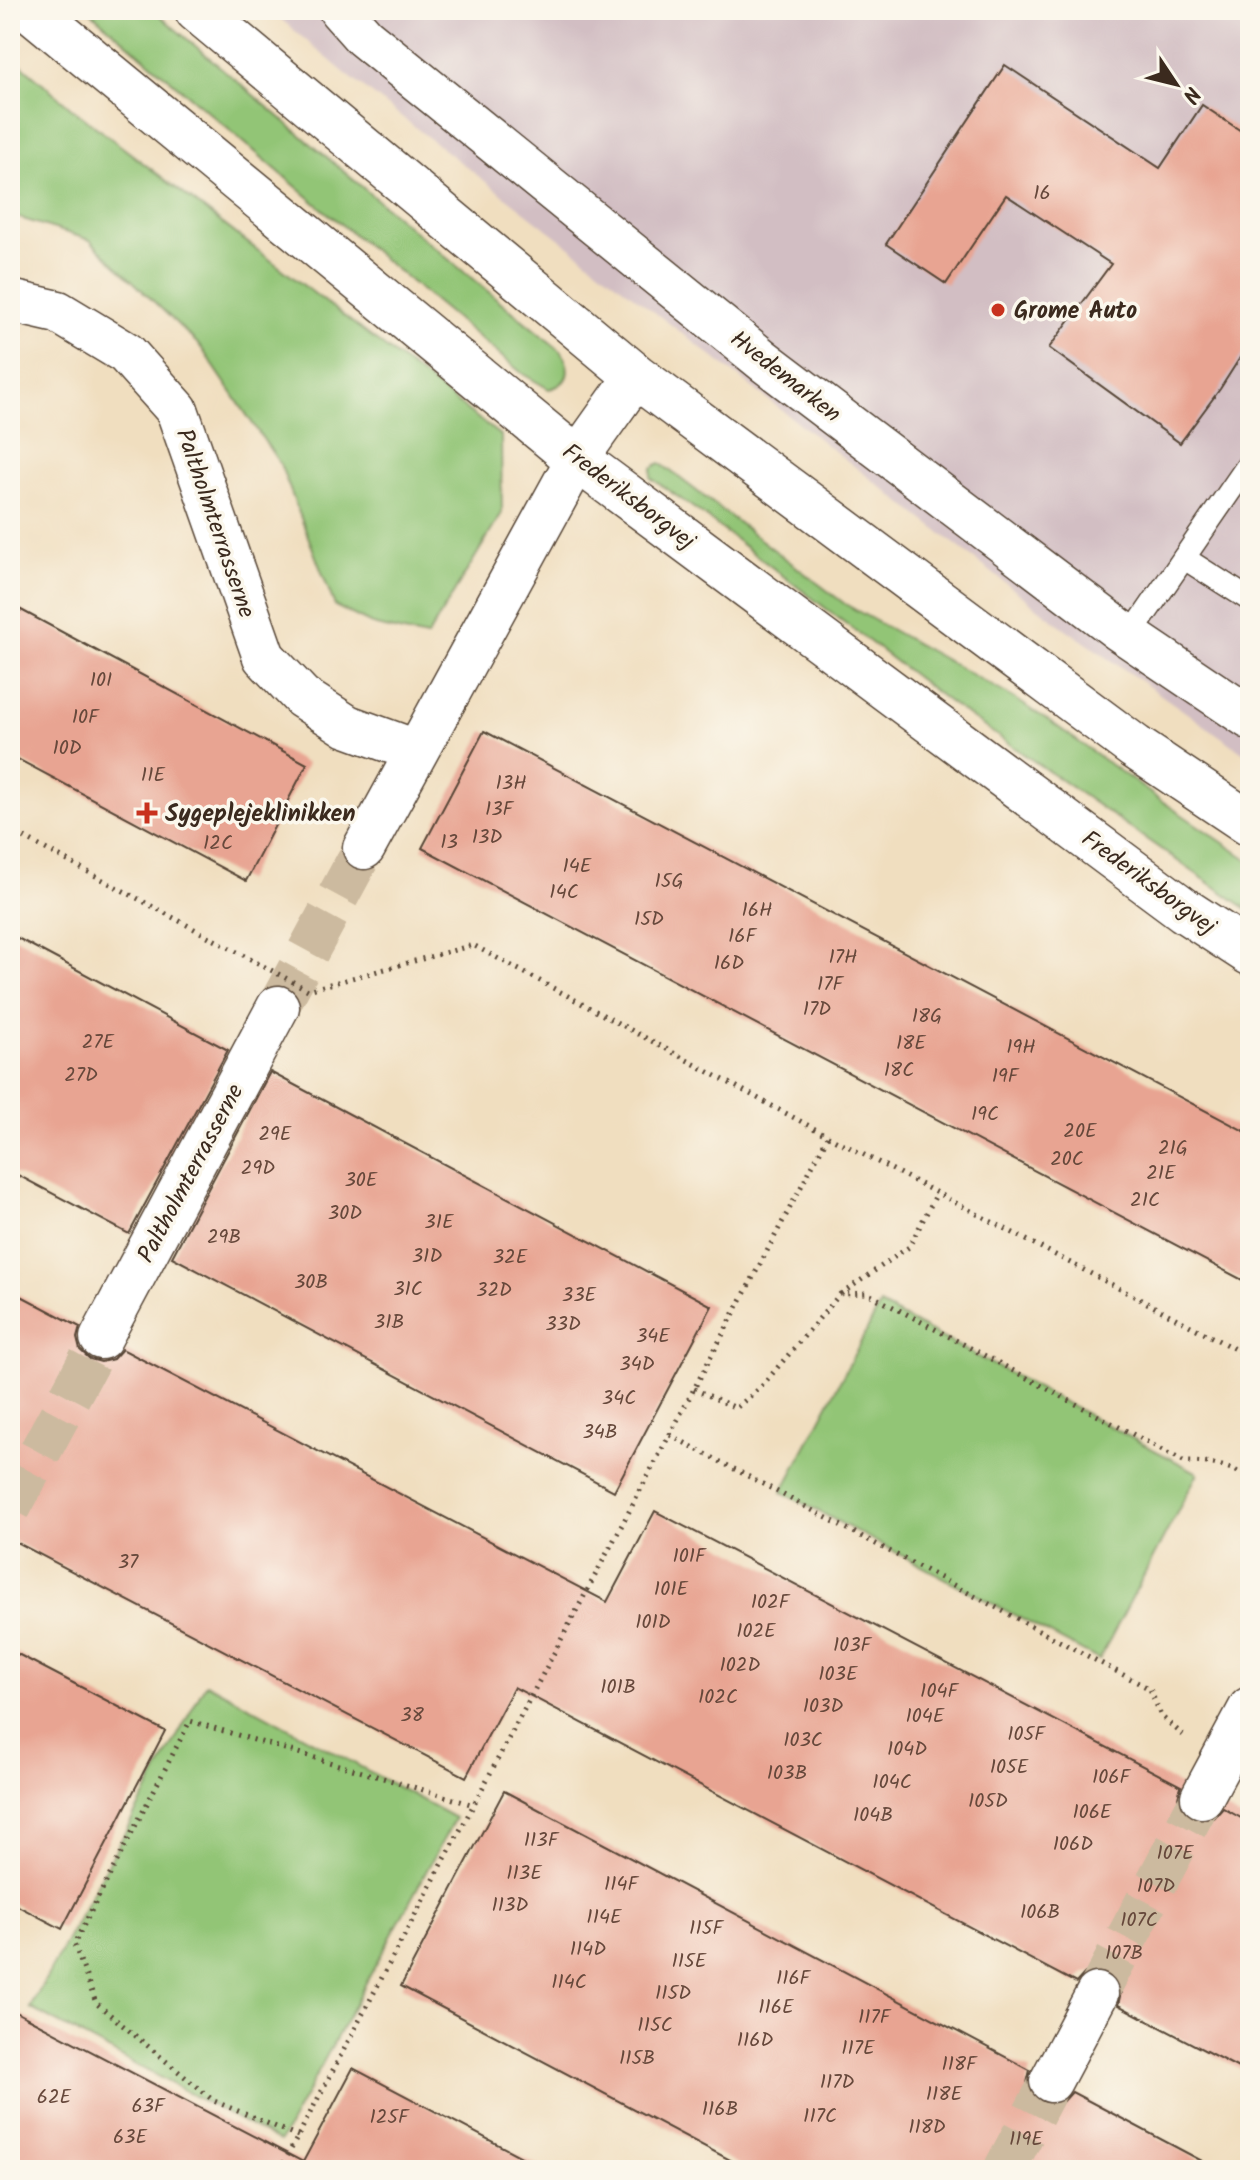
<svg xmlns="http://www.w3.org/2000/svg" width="1260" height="2180" viewBox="0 0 1260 2180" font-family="Kalam,sans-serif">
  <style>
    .industrial { fill: #d2bec3 }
    .green { fill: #92c576; stroke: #66784a; stroke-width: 2 }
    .building { fill: #e8a492 }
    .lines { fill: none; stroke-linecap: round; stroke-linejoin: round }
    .minor-tunnel { stroke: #ccba9f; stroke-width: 42; stroke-dasharray: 42 21; stroke-linecap: butt }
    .service-casing { stroke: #564536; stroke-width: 25 }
    .minor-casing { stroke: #564536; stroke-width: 45 }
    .tertiary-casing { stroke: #564536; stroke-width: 47 }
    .path { stroke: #564536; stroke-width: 5; stroke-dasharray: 2 6; stroke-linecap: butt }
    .service { stroke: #fff; stroke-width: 22 }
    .minor { stroke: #fff; stroke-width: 42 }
    .tertiary { stroke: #fff; stroke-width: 44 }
    .path-bridge { stroke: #564536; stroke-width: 5; stroke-dasharray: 2 6; stroke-linecap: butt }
    .poi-dot { fill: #c8321e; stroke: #fbf7ec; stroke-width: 3 }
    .labels { text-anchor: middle; stroke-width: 7; stroke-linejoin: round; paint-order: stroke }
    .number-label { font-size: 20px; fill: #66483b }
    .poi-label { font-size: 24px; font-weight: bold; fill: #3b2a1e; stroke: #fbf7ec; text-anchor: start }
    .street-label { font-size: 24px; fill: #3b2a1e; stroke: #fbf7ec }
  </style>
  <rect width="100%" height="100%" fill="#fbf7ec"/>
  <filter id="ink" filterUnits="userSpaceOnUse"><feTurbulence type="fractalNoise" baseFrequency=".0125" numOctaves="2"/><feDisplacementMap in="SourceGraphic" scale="16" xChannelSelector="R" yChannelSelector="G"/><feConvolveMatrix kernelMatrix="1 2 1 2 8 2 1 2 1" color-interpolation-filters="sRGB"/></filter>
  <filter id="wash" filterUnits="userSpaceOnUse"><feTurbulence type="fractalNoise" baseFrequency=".006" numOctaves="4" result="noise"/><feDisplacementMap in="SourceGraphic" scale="32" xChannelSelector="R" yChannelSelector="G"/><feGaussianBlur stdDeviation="1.8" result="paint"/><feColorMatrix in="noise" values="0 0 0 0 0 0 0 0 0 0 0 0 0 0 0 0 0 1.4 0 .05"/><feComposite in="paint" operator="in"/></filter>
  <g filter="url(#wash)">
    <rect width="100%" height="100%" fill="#f0debf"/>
    <polygon class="industrial" points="270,10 1250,10 1250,757 1056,622 346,74"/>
    <g class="green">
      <path d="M88,10h65l261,221 148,121c10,18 8,32 -13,37l-26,-15 -198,-163z"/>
      <polygon points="10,55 75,111 501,436 502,513 427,637 376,626 335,606 280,464 200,346 90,240 10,215"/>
      <polygon points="660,463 845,604 1012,697 1051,722 1153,795 1250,861 1250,911 950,703 698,511 651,478 652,468"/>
      <polygon points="880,1305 1198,1473 1099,1660 782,1492"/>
      <polygon points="206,1683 455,1818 280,2142 30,2008"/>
    </g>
    <g id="blocks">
      <g class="building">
        <polygon points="1005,65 1160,168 1202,105 1250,137 1250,342 1220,389 1180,443 1049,348 1111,264 1006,195 946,284 886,244"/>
        <polygon points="10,604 307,764 246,881 10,755"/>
        <polygon points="484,731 1250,1134 1250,1284 422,848"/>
        <polygon points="10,934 228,1050 129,1234 10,1171"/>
        <polygon points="270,1072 712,1306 614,1491 172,1257"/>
        <polygon points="10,1290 80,1327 77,1338 80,1350 90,1359 101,1362 113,1359 122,1349 607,1602 655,1511 1181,1786 1178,1797 1181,1809 1191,1818 1202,1821 1214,1818 1223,1808 1250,1823 1250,2074 1118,2005 1121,1992 1118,1982 1109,1973 1095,1970 1085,1973 1076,1983 514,1687 466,1777 10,1539"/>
        <polygon points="10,1650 165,1731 62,1929 10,1902"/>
        <polygon points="504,1791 1030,2070 1027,2083 1030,2093 1039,2102 1053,2105 1064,2101 1072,2092 1219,2170 749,2170 401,1986"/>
        <polygon points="10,2009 303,2162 353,2068 546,2170 10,2170"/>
      </g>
    </g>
  </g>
  <g filter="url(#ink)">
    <use href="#blocks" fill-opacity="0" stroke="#564536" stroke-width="2"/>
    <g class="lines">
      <g class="minor-tunnel">
        <polyline points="278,1007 364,848"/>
        <polyline points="10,1508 101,1338"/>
        <polyline points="1097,1994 1202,1797"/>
        <polyline points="1004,2170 1051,2081"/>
      </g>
      <defs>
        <g id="service">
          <polyline points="1184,558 1250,600"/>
          <polyline points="1130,636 1250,462"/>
        </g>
        <g id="minor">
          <polyline points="340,10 364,37 764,361 1118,629 1250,718"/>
          <polyline points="10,301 58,312 126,353 177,410 264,657 302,697 347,726 416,751"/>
          <polyline points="364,848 577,459 636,376"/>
          <polyline points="101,1338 278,1007"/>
          <polyline points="1202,1797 1250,1708"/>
          <polyline points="1051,2081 1097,1994"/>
        </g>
        <g id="tertiary">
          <polyline points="31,10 577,459 1184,910 1250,953"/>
          <polyline points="197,10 636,376 1135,747 1250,824"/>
        </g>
      </defs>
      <use href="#service" class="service-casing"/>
      <use href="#minor" class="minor-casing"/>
      <use href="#tertiary" class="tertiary-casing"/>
      <g class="path">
        <polyline points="841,1294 909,1247 937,1193"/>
        <path d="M694,1389l42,19 25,-21 79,-93 27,-1 318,169c26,0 42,3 65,16"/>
        <polyline points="670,1435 1150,1689 1161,1716 1183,1735"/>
        <polyline points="298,2136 214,2101 96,2003 74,1944 190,1721 474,1805"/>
        <polyline points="280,2170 828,1136"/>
      </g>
      <use href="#service" class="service"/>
      <use href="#minor" class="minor"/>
      <use href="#tertiary" class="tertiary"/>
      <polyline class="path-bridge" points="10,830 308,990 473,945 828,1136 1250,1357"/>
    </g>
  </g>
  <g class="poi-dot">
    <circle cx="998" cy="310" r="8"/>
    <path d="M143 801h8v8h8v8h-8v8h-8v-8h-8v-8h8z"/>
  </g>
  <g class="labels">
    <g class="number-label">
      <text x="1042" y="199">16</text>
      <text x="101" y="686">10I</text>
      <text x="85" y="723">10F</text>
      <text x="67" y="754">10D</text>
      <text x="153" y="781">11E</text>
      <text x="511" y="789">13H</text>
      <text x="499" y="815">13F</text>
      <text x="487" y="843">13D</text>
      <text x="449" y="848">13</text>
      <text x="218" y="849">12C</text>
      <text x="577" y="872">14E</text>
      <text x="669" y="887">15G</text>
      <text x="564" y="898">14C</text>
      <text x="757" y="916">16H</text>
      <text x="649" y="925">15D</text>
      <text x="742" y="942">16F</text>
      <text x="843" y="963">17H</text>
      <text x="729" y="969">16D</text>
      <text x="830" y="990">17F</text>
      <text x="817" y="1015">17D</text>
      <text x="927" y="1022">18G</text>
      <text x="98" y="1048">27E</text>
      <text x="911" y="1049">18E</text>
      <text x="1021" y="1053">19H</text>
      <text x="899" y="1076">18C</text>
      <text x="81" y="1081">27D</text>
      <text x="1005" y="1082">19F</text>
      <text x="985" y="1120">19C</text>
      <text x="1080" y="1137">20E</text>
      <text x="275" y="1140">29E</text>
      <text x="1173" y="1154">21G</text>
      <text x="1067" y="1165">20C</text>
      <text x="258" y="1174">29D</text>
      <text x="1161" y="1179">21E</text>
      <text x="361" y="1186">30E</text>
      <text x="1145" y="1206">21C</text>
      <text x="345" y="1219">30D</text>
      <text x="439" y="1228">31E</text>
      <text x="224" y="1243">29B</text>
      <text x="427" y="1262">31D</text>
      <text x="510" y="1263">32E</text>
      <text x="311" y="1288">30B</text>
      <text x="408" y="1295">31C</text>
      <text x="494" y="1296">32D</text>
      <text x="579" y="1301">33E</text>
      <text x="389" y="1328">31B</text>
      <text x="563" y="1330">33D</text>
      <text x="653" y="1342">34E</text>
      <text x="637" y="1370">34D</text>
      <text x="619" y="1404">34C</text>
      <text x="600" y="1438">34B</text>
      <text x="689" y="1562">101F</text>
      <text x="128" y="1568">37</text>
      <text x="671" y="1595">101E</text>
      <text x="770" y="1608">102F</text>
      <text x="653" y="1628">101D</text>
      <text x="756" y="1637">102E</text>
      <text x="852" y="1651">103F</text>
      <text x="740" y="1671">102D</text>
      <text x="838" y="1680">103E</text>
      <text x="618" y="1693">101B</text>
      <text x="939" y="1697">104F</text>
      <text x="718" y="1703">102C</text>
      <text x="823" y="1712">103D</text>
      <text x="412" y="1721">38</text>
      <text x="925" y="1722">104E</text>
      <text x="1026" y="1740">105F</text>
      <text x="803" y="1746">103C</text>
      <text x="907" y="1755">104D</text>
      <text x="1009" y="1773">105E</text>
      <text x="787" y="1779">103B</text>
      <text x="1111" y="1783">106F</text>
      <text x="892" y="1788">104C</text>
      <text x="988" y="1807">105D</text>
      <text x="1092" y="1818">106E</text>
      <text x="873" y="1821">104B</text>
      <text x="541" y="1846">113F</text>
      <text x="1073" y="1850">106D</text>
      <text x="1175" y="1859">107E</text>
      <text x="524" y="1879">113E</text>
      <text x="621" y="1890">114F</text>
      <text x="1156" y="1892">107D</text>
      <text x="510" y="1911">113D</text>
      <text x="1040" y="1918">106B</text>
      <text x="604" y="1923">114E</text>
      <text x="1139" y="1926">107C</text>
      <text x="706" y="1934">115F</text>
      <text x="588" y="1955">114D</text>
      <text x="1124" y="1959">107B</text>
      <text x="689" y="1967">115E</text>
      <text x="793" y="1984">116F</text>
      <text x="569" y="1988">114C</text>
      <text x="673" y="1999">115D</text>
      <text x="776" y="2013">116E</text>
      <text x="874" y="2023">117F</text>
      <text x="655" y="2031">115C</text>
      <text x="755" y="2046">116D</text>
      <text x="858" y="2054">117E</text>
      <text x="637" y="2064">115B</text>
      <text x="959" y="2070">118F</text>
      <text x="837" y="2088">117D</text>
      <text x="944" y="2100">118E</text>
      <text x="54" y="2103">62E</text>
      <text x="148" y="2112">63F</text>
      <text x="720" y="2115">116B</text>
      <text x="820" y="2122">117C</text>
      <text x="389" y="2123">125F</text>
      <text x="927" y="2133">118D</text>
      <text x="130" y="2143">63E</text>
      <text x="1026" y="2145">119E</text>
    </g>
    <g class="poi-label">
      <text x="1014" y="318">Grome Auto</text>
      <text x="165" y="821">Sygeplejeklinikken</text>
    </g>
    <g class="street-label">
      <text transform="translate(786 376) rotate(38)" y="8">Hvedemarken</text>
      <text transform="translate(629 496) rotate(37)" y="8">Frederiksborgvej</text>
      <text transform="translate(216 523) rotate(71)" y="8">Paltholmterrasserne</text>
      <text transform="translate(1149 882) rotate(36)" y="8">Frederiksborgvej</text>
      <text transform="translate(190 1173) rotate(-62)" y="8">Paltholmterrasserne</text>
    </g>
  </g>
  <rect width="1260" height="2180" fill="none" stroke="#fbf7ec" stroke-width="40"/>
  <g transform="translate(1176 84) rotate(125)" stroke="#fbf7ec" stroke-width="6" paint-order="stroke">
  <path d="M0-6L14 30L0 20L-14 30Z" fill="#3b2a1e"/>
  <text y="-12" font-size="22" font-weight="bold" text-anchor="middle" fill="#3b2a1e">N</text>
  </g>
</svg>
